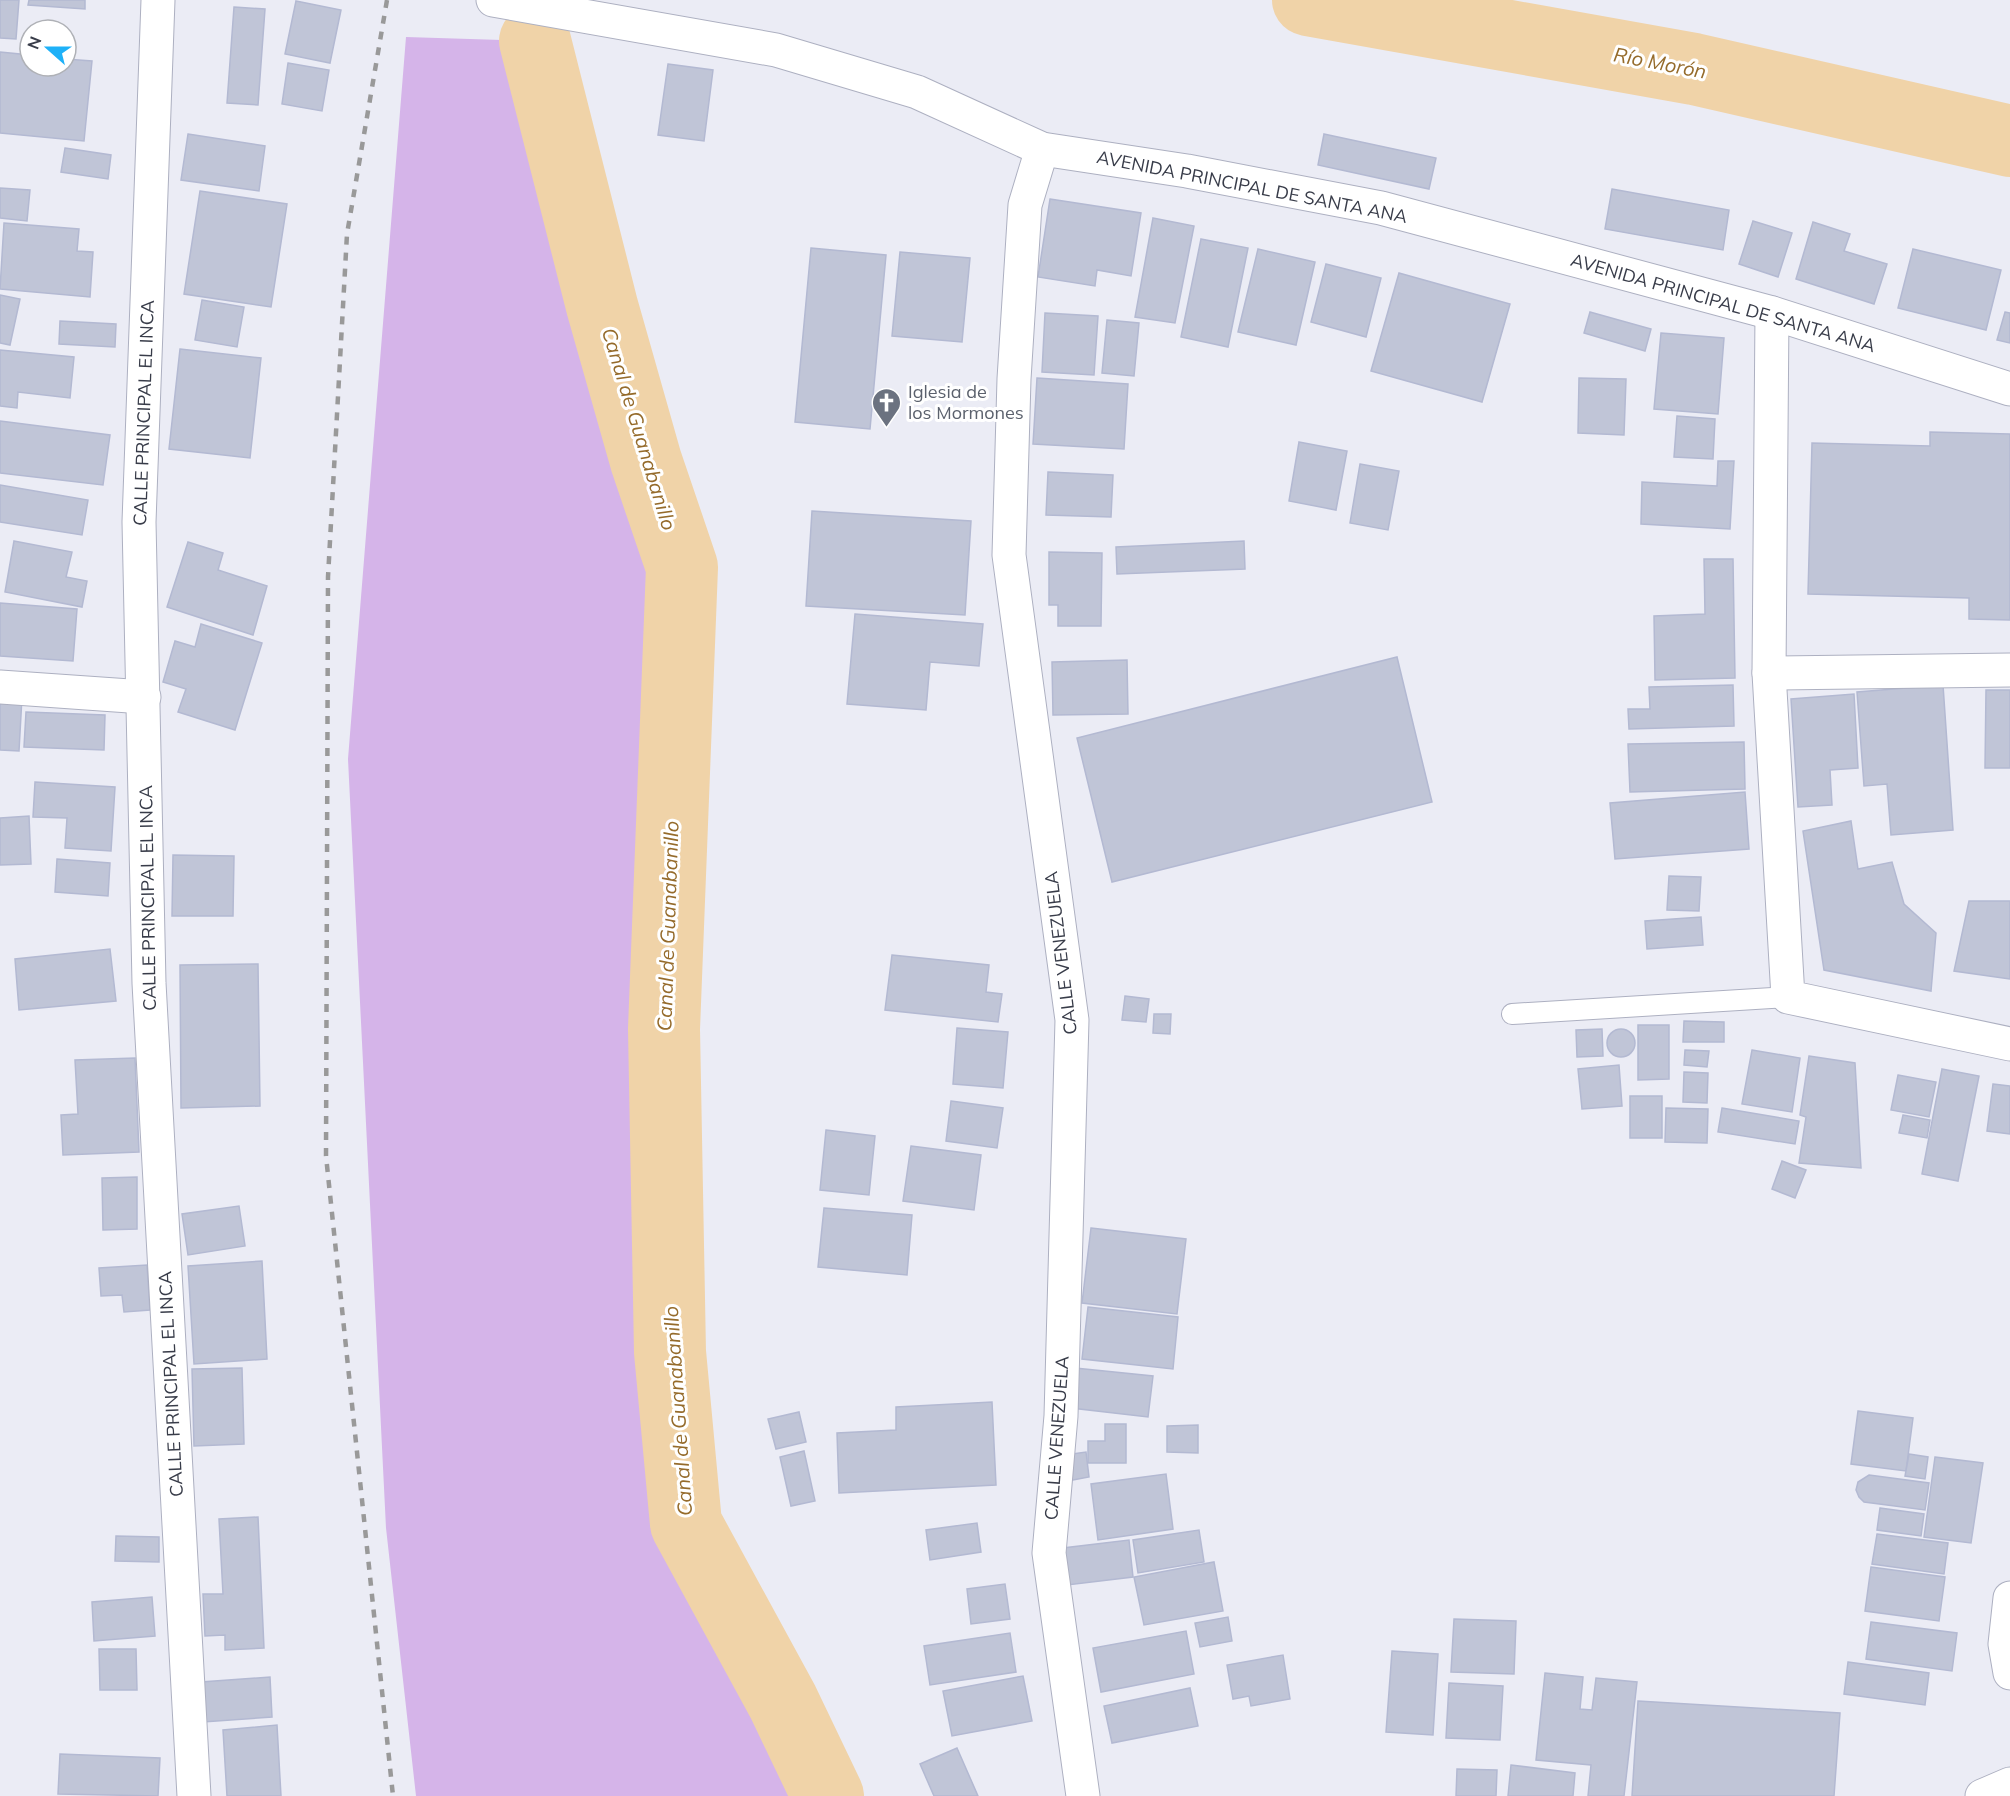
<svg xmlns="http://www.w3.org/2000/svg" width="2010" height="1796" viewBox="0 0 2010 1796" font-family="Mulish,sans-serif">
  <style>
    .green { fill: #d5b4e9 }
    .lines { fill: none; stroke-linecap: round; stroke-linejoin: round }
    .river { stroke: #f0d3a8; stroke-width: 72 }
    .building { fill: #c0c5d7; stroke: #b3b9d2; stroke-width: 1.5 }
    .service-casing { stroke: #adb0c1; stroke-width: 22 }
    .minor-casing { stroke: #adb0c1; stroke-width: 35 }
    .service { stroke: #fff; stroke-width: 20 }
    .minor { stroke: #fff; stroke-width: 33 }
    .rail { stroke: #999; stroke-width: 4.5; stroke-dasharray: 8 8; stroke-linecap: butt }
    .labels { text-anchor: middle; stroke-width: 6; stroke-linejoin: round; paint-order: stroke }
    .street-label { font-size: 18px; fill: #383c49; stroke: #fff }
    .worship-label { font-size: 18px; fill: #5b616d; stroke: #fff; text-anchor: start }
    .water-label { font-size: 20px; font-style: italic; fill: #956b2b; stroke: #fff }
  </style>
  <rect width="100%" height="100%" fill="#ebecf5"/>
  <polygon class="green" points="406,37 535,41 682,567 664,1029 686,1524 783,1702 828,1796 416,1796 386,1528 348,759"/>
  <g class="lines">
    <g class="river">
      <polyline points="1308,0 1694,69 2010,141"/>
      <polyline points="535,41 602,306 646,461 682,567 664,1029 670,1352 686,1524 783,1702 828,1796"/>
    </g>
  </g>
  <g class="building">
    <polygon points="0,0 19,0 16,39 0,38"/>
    <polygon points="29,0 85,0 85,9 28,5"/>
    <polygon points="296,1 341,10 330,63 285,54"/>
    <polygon points="234,7 265,9 258,105 227,103"/>
    <polygon points="0,52 30,55 30,66 66,66 66,59 92,61 84,141 0,133"/>
    <polygon points="288,63 329,70 322,111 282,104"/>
    <polygon points="668,64 713,70 704,141 658,135"/>
    <polygon points="188,134 265,146 259,191 181,180"/>
    <polygon points="1324,134 1436,158 1429,189 1318,165"/>
    <polygon points="65,148 111,155 108,179 61,172"/>
    <polygon points="0,188 30,190 27,221 0,218"/>
    <polygon points="1612,189 1729,210 1723,250 1605,229"/>
    <polygon points="200,191 287,204 271,307 184,294"/>
    <polygon points="1050,199 1141,213 1131,276 1097,270 1095,286 1038,277"/>
    <polygon points="1153,218 1194,226 1175,323 1135,317"/>
    <polygon points="1753,221 1792,233 1778,277 1739,264"/>
    <polygon points="1813,222 1850,234 1844,251 1887,264 1874,304 1796,279"/>
    <polygon points="4,223 79,229 77,251 93,252 90,297 0,289"/>
    <polygon points="1201,239 1248,248 1228,347 1181,337"/>
    <polygon points="811,248 886,255 870,429 795,422"/>
    <polygon points="1258,249 1315,262 1296,345 1238,332"/>
    <polygon points="1913,249 2001,270 1986,330 1898,308"/>
    <polygon points="900,252 970,258 962,342 892,336"/>
    <polygon points="1326,264 1381,278 1366,337 1311,322"/>
    <polygon points="1399,273 1510,304 1482,402 1371,371"/>
    <polygon points="0,295 20,299 10,345 0,343"/>
    <polygon points="202,300 244,307 237,347 195,340"/>
    <polygon points="1590,312 1651,329 1645,351 1584,333"/>
    <polygon points="2005,312 2010,313 2010,343 1997,340"/>
    <polygon points="1045,313 1098,316 1094,375 1042,372"/>
    <polygon points="1107,320 1139,323 1134,376 1102,373"/>
    <polygon points="60,321 116,324 115,347 59,344"/>
    <polygon points="1661,333 1724,338 1718,414 1654,409"/>
    <polygon points="180,349 261,358 250,458 169,449"/>
    <polygon points="0,350 74,357 70,398 18,392 17,408 0,406"/>
    <polygon points="1037,378 1128,384 1124,449 1033,444"/>
    <polygon points="1579,378 1626,379 1624,435 1578,433"/>
    <polygon points="1677,416 1715,419 1713,459 1674,457"/>
    <polygon points="0,421 110,435 103,485 0,473"/>
    <polygon points="1930,432 2010,434 2010,620 1969,619 1969,598 1808,594 1812,443 1930,446"/>
    <polygon points="1299,442 1347,451 1336,510 1289,501"/>
    <polygon points="1718,461 1734,461 1730,529 1641,524 1642,482 1717,486"/>
    <polygon points="1360,464 1399,471 1388,530 1350,523"/>
    <polygon points="1048,472 1113,475 1111,517 1046,515"/>
    <polygon points="0,485 88,500 82,535 0,522"/>
    <polygon points="812,511 971,521 965,615 806,606"/>
    <polygon points="14,541 72,552 66,577 87,581 82,607 5,592"/>
    <polygon points="1244,541 1245,569 1117,574 1116,547"/>
    <polygon points="188,542 223,553 218,570 267,586 253,635 167,607"/>
    <polygon points="1049,552 1102,553 1101,626 1058,626 1058,605 1049,605"/>
    <polygon points="1704,559 1733,559 1735,678 1655,680 1654,616 1705,614"/>
    <polygon points="0,603 77,609 73,661 0,656"/>
    <polygon points="855,614 983,624 979,666 930,662 926,710 847,704"/>
    <polygon points="201,624 262,643 235,730 178,712 186,689 163,682 175,641 195,647"/>
    <polygon points="1397,657 1432,802 1112,882 1077,738"/>
    <polygon points="1127,660 1128,714 1053,715 1052,662"/>
    <polygon points="1733,685 1734,726 1629,729 1628,709 1650,709 1649,687"/>
    <polygon points="1943,685 1953,830 1891,835 1887,784 1864,786 1857,692"/>
    <polygon points="1986,690 2010,690 2010,768 1985,768"/>
    <polygon points="1854,694 1858,768 1830,770 1832,805 1798,807 1791,699"/>
    <polygon points="0,696 22,697 19,751 0,750"/>
    <polygon points="26,712 105,715 104,750 24,747"/>
    <polygon points="1744,742 1745,789 1630,792 1628,744"/>
    <polygon points="35,782 115,787 111,851 65,848 67,818 33,817"/>
    <polygon points="1745,792 1749,849 1615,859 1610,803"/>
    <polygon points="29,816 31,864 0,865 0,818"/>
    <polygon points="1851,821 1858,869 1892,862 1904,904 1936,933 1931,991 1824,970 1803,831"/>
    <polygon points="173,855 234,856 233,916 172,916"/>
    <polygon points="57,859 110,863 108,896 55,892"/>
    <polygon points="1669,876 1701,877 1699,911 1667,910"/>
    <polygon points="1969,901 2010,901 2010,979 1954,971"/>
    <polygon points="1701,917 1703,945 1647,949 1645,921"/>
    <polygon points="110,949 116,1001 19,1010 15,959"/>
    <polygon points="892,955 989,965 986,992 1002,994 998,1022 885,1010"/>
    <polygon points="258,964 260,1106 181,1108 180,965"/>
    <polygon points="1125,996 1149,999 1146,1022 1122,1020"/>
    <polygon points="1154,1014 1171,1014 1170,1034 1153,1033"/>
    <polygon points="1684,1021 1724,1022 1724,1042 1683,1042"/>
    <polygon points="1638,1025 1669,1025 1669,1079 1638,1080"/>
    <polygon points="957,1028 1008,1032 1003,1088 953,1084"/>
    <polygon points="1602,1029 1603,1056 1577,1057 1576,1030"/>
    <circle cx="1621" cy="1043" r="14"/>
    <polygon points="1685,1050 1709,1051 1707,1067 1684,1065"/>
    <polygon points="1752,1050 1800,1058 1792,1112 1742,1104"/>
    <polygon points="1809,1056 1855,1063 1861,1168 1799,1163 1806,1117 1800,1115"/>
    <polygon points="135,1058 139,1152 63,1155 61,1115 78,1114 75,1060"/>
    <polygon points="1619,1065 1622,1106 1582,1109 1578,1069"/>
    <polygon points="1942,1069 1979,1076 1958,1181 1922,1174"/>
    <polygon points="1684,1072 1708,1073 1707,1103 1683,1102"/>
    <polygon points="1898,1075 1936,1082 1929,1117 1891,1110"/>
    <polygon points="1993,1084 2010,1086 2010,1134 1987,1131"/>
    <rect x="1630" y="1096" width="32" height="42"/>
    <polygon points="951,1101 1003,1108 997,1148 946,1141"/>
    <polygon points="1666,1108 1708,1109 1707,1143 1665,1142"/>
    <polygon points="1722,1108 1799,1121 1795,1144 1718,1132"/>
    <polygon points="1903,1115 1930,1120 1927,1138 1899,1133"/>
    <polygon points="826,1130 875,1136 869,1195 820,1190"/>
    <polygon points="911,1146 981,1155 974,1210 903,1201"/>
    <polygon points="1782,1161 1806,1170 1795,1198 1772,1189"/>
    <polygon points="137,1177 137,1229 103,1230 102,1178"/>
    <polygon points="239,1206 245,1246 188,1255 182,1214"/>
    <polygon points="824,1208 912,1215 907,1275 818,1267"/>
    <polygon points="1091,1228 1186,1239 1177,1314 1082,1303"/>
    <polygon points="262,1261 267,1359 194,1364 188,1266"/>
    <polygon points="147,1265 150,1310 124,1312 122,1295 101,1296 99,1268"/>
    <polygon points="1088,1307 1178,1317 1173,1369 1082,1359"/>
    <polygon points="242,1368 244,1444 194,1446 192,1369"/>
    <polygon points="1075,1368 1153,1376 1148,1417 1071,1408"/>
    <polygon points="992,1402 996,1485 839,1493 837,1433 896,1430 896,1407"/>
    <polygon points="1858,1411 1913,1418 1906,1471 1851,1464"/>
    <polygon points="799,1412 806,1442 776,1449 768,1419"/>
    <polygon points="1105,1424 1126,1424 1126,1463 1088,1463 1088,1441 1105,1441"/>
    <polygon points="1198,1425 1198,1453 1167,1452 1167,1426"/>
    <polygon points="804,1451 815,1501 791,1506 780,1457"/>
    <polygon points="1086,1452 1089,1477 1062,1482 1058,1456"/>
    <polygon points="1909,1454 1928,1457 1925,1479 1905,1476"/>
    <polygon points="1935,1457 1983,1463 1971,1543 1924,1537"/>
    <polygon points="1166,1474 1173,1529 1098,1540 1091,1484"/>
    <polygon points="1869,1475 1929,1483 1925,1510 1864,1502 1859,1497 1856,1490 1858,1482"/>
    <polygon points="1880,1508 1924,1514 1921,1536 1877,1530"/>
    <polygon points="258,1517 264,1648 225,1650 225,1635 205,1636 203,1594 223,1594 219,1519"/>
    <polygon points="977,1523 981,1552 930,1560 926,1530"/>
    <polygon points="1199,1530 1204,1562 1138,1573 1133,1540"/>
    <polygon points="1877,1534 1948,1543 1944,1574 1872,1564"/>
    <polygon points="116,1536 159,1537 159,1562 115,1561"/>
    <polygon points="1129,1540 1133,1577 1067,1585 1063,1548"/>
    <polygon points="1214,1562 1223,1611 1144,1625 1134,1577"/>
    <polygon points="1871,1567 1945,1577 1939,1621 1865,1611"/>
    <polygon points="1005,1584 1010,1619 971,1624 967,1589"/>
    <polygon points="152,1597 155,1636 94,1641 92,1602"/>
    <polygon points="1228,1617 1232,1641 1200,1647 1195,1623"/>
    <polygon points="1454,1619 1516,1621 1514,1674 1451,1672"/>
    <polygon points="1871,1622 1957,1633 1952,1671 1866,1659"/>
    <polygon points="1186,1631 1194,1674 1101,1692 1093,1648"/>
    <polygon points="1010,1633 1016,1672 930,1685 924,1646"/>
    <polygon points="99,1649 136,1649 137,1690 100,1690"/>
    <polygon points="1392,1651 1438,1654 1433,1735 1386,1732"/>
    <polygon points="1283,1655 1290,1699 1251,1706 1249,1696 1233,1699 1227,1665"/>
    <polygon points="1848,1662 1929,1673 1925,1705 1844,1694"/>
    <polygon points="1545,1673 1583,1677 1580,1709 1592,1710 1596,1678 1637,1682 1624,1796 1588,1796 1591,1765 1536,1760"/>
    <polygon points="1023,1676 1032,1721 952,1736 943,1691"/>
    <polygon points="270,1677 272,1717 203,1722 201,1682"/>
    <polygon points="1449,1683 1503,1686 1500,1740 1446,1738"/>
    <polygon points="1190,1688 1198,1726 1112,1743 1104,1706"/>
    <polygon points="1638,1701 1840,1713 1834,1796 1632,1796"/>
    <polygon points="277,1725 281,1796 227,1796 223,1730"/>
    <polygon points="957,1748 978,1796 934,1796 920,1764"/>
    <polygon points="60,1754 160,1758 158,1796 58,1794"/>
    <polygon points="1511,1765 1575,1773 1573,1796 1508,1796"/>
    <polygon points="1457,1769 1497,1770 1496,1796 1456,1796"/>
  </g>
  <g class="lines">
    <defs>
      <polyline id="service" points="1512,1014 1788,997"/>
      <g id="minor">
        <polyline points="158,0 139,522 149,983 194,1796"/>
        <polyline points="493,0 776,50 917,92 1042,149 1187,171 1381,208 1772,313 2010,389"/>
        <polyline points="1042,149 1025,205 1014,379 1009,555 1072,1020 1061,1416 1049,1553 1083,1796"/>
        <polyline points="1772,313 1769,673 1788,997 2010,1044"/>
        <polyline points="1769,673 2010,670"/>
        <polyline points="0,687 144,697"/>
        <polyline points="2010,1598 2005,1644 2010,1673"/>
        <polyline points="1982,1796 2010,1784"/>
      </g>
    </defs>
    <use href="#service" class="service-casing"/>
    <use href="#minor" class="minor-casing"/>
    <use href="#service" class="service"/>
    <use href="#minor" class="minor"/>
    <polyline class="rail" points="387,0 347,234 328,577 326,1156 393,1796"/>
  </g>
  <defs>
    <symbol id="church-pin" viewBox="-11 -11 22 30"><path d="M0 17L-7.5 6A9.5 9.5 0 1 1 7.5 6Z" fill="#6b7280" stroke="#fff"/><path d="M-1.2-6h2.4v3.5h3.3v2.4h-3.3V6h-2.4V-.1h-3.3v-2.4h3.3Z" fill="#fff"/></symbol>
  </defs>
  <g fill-rule="evenodd">
    <use href="#church-pin" x="870" y="386" width="33" height="45"/>
  </g>
  <g class="labels">
    <g class="street-label">
      <text transform="translate(1252 187) rotate(11)" y="6">AVENIDA PRINCIPAL DE SANTA ANA</text>
      <text transform="translate(1723 303) rotate(16)" y="6">AVENIDA PRINCIPAL DE SANTA ANA</text>
      <text transform="translate(144 413) rotate(-88)" y="6">CALLE PRINCIPAL EL INCA</text>
      <text transform="translate(148 898) rotate(-91)" y="6">CALLE PRINCIPAL EL INCA</text>
      <text transform="translate(1061 953) rotate(-97)" y="6">CALLE VENEZUELA</text>
      <text transform="translate(171 1384) rotate(-93)" y="6">CALLE PRINCIPAL EL INCA</text>
      <text transform="translate(1057 1438) rotate(-86)" y="6">CALLE VENEZUELA</text>
    </g>
    <g class="worship-label">
      <text x="908" y="398">Iglesia de<tspan x="908" dy="21">los Mormones</tspan></text>
    </g>
    <g class="water-label">
      <text transform="translate(1660 63) rotate(11)" y="7">Río Morón</text>
      <text transform="translate(639 429) rotate(73)" y="7">Canal de Guanabanillo</text>
      <text transform="translate(668 926) rotate(-88)" y="7">Canal de Guanabanillo</text>
      <text transform="translate(678 1411) rotate(-94)" y="7">Canal de Guanabanillo</text>
    </g>
  </g>
  <g transform="translate(48 48) rotate(291)"><circle r="28" fill="#ffffff" stroke="#afb1b6" stroke-width="1.5"/>
  <path d="M0-4.5L10 22L0 15L-10 22Z" fill="#1eb1f8"/>
  <text y="-9" font-size="16" font-weight="bold" text-anchor="middle" fill="#383c49">N</text>
  </g>
</svg>
